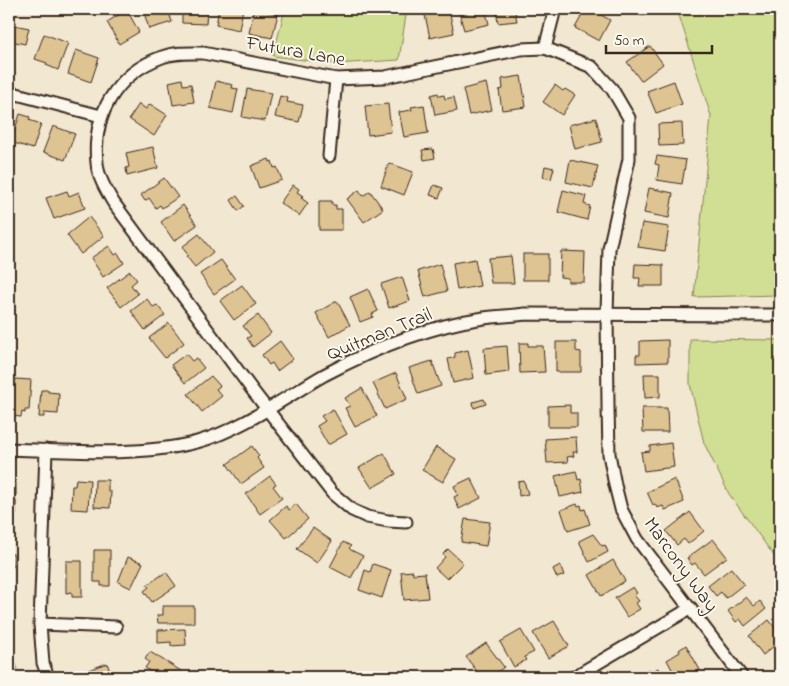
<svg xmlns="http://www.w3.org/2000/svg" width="789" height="686" viewBox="0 0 789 686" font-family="'Indie Flower',sans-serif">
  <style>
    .green { fill: #d0df93; stroke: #868458 }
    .building { fill: #dec393; stroke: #3b2a1e }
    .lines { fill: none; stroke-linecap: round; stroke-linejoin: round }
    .street-casing { stroke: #3b2a1e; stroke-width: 15 }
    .street { stroke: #fbf7ec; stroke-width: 11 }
    .labels { text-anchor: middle; stroke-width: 4; stroke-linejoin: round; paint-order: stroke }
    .street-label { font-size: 20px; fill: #3b2a1e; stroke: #fbf7ec }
  </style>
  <rect width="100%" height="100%" fill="#f2e7d1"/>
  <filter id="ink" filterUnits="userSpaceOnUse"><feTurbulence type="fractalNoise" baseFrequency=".02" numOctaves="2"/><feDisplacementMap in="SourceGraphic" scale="10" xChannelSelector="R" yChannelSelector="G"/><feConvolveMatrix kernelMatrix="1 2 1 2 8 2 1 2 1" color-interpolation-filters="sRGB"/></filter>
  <g filter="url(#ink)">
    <g class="green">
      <polygon points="285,9 407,9 399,60 334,64 273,56"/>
      <polygon points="677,9 780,9 780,295 694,297 711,116"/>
      <polygon points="690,339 780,340 780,564 729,494 704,443 690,384"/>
    </g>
    <g class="building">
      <polygon points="143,9 168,9 172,22 149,29"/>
      <polygon points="182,9 207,9 206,24 182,23"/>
      <polygon points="219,9 243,9 239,30 216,25"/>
      <polygon points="254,9 278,14 272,38 249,33"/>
      <polygon points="458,9 485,9 489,24 464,30"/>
      <polygon points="496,9 520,9 521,11 515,12 517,21 498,23"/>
      <polygon points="583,9 590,9 610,20 599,41 575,28 581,17 579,16"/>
      <polygon points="627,9 647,9 644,16"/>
      <polygon points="127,10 139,32 119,44 107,22"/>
      <polygon points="449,10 454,33 430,38 425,15"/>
      <polygon points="9,24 29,28 25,44 11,41 10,44 9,44"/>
      <polygon points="44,34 68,43 58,70 46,65 47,63 35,59"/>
      <polygon points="650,46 663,64 641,81 627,62"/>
      <polygon points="76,50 99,58 91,82 68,74"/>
      <polygon points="521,76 526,107 502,110 499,90 503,89 502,79"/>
      <polygon points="182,79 183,85 191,84 194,102 173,105 169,82"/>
      <polygon points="216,81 233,85 232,88 238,89 233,113 210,108"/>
      <polygon points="674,81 682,104 656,113 647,91"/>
      <polygon points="486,83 492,110 469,115 463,89"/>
      <polygon points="555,85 563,91 565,89 575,95 562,115 543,102"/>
      <polygon points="247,89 271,93 265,121 242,117"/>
      <polygon points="438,93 439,96 444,95 445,99 454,97 457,111 435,115 431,95"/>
      <polygon points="280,96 288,98 287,102 303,105 299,122 275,117"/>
      <polygon points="139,104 146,109 150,104 167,115 154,136 129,119"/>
      <polygon points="388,104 391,132 368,135 365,106"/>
      <polygon points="424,105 428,133 404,137 399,112 412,110 411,107"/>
      <polygon points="20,114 30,117 29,120 41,124 33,149 11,142"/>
      <polygon points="596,118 602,142 575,149 569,125"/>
      <polygon points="682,123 683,145 659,146 658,124"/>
      <polygon points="53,126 75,134 65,160 43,152"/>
      <polygon points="153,147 158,168 127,176 126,168 129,167 126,153"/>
      <polygon points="433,149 435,158 424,160 422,150"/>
      <polygon points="657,156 686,160 682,184 657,180 659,165 655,164"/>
      <polygon points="269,159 270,162 272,161 274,168 277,167 282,180 259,188 251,166"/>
      <polygon points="570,160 598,166 593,188 566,182"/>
      <polygon points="389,163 413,172 404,195 381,186"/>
      <polygon points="545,166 554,168 551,179 543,177"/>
      <polygon points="164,178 178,197 162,208 160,205 156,208 149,198 145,201 141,195"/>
      <polygon points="293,185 299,189 297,192 303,196 301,198 308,203 299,216 280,203"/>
      <polygon points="434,185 443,188 439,198 430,195"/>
      <polygon points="649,188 673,193 669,218 644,213"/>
      <polygon points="359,190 363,196 370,191 383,209 364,222 347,199"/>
      <polygon points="563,190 586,196 584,204 590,206 587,220 558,212"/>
      <polygon points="67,191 69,196 79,192 85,208 54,219 46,198"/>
      <polygon points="237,196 244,206 238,211 231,200"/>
      <polygon points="319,201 332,201 332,205 336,205 336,209 342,209 342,230 319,230"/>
      <polygon points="183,205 197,225 174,241 161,222"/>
      <polygon points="89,217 104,236 81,254 67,235"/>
      <polygon points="642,223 669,227 665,251 638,247"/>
      <polygon points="199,234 213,252 195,267 186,256 188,255 182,247"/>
      <polygon points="109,246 115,255 118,253 124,263 103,277 91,258"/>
      <polygon points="561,251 585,252 584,282 568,282 568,278 560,277"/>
      <rect x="523" y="254" width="25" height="26"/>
      <polygon points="511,256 514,283 491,283 488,258"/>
      <polygon points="475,259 480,286 457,290 453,263"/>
      <polygon points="221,260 235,279 214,294 200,274"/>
      <polygon points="440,264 447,291 425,297 418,271"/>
      <polygon points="635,264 663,265 663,286 639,286 640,278 634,278"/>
      <polygon points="130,271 137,280 131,285 138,294 121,307 107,288"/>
      <polygon points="402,277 410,301 389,308 381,284"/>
      <polygon points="242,285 256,304 234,320 220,301"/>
      <polygon points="368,289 378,311 372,314 373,317 360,322 350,297"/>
      <polygon points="147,299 153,307 157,305 165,315 145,330 131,311"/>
      <polygon points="337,301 350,325 329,337 316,313"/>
      <polygon points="258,315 271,333 253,347 247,338 251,336 243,326"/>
      <polygon points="169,323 184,343 165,358 149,338"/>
      <polygon points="668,340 668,362 636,363 636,355 640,355 640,341"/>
      <polygon points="280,341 293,359 277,371 272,363 269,365 262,355"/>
      <polygon points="556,342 576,342 576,351 581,352 581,372 556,372"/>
      <polygon points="519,343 528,343 528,346 543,346 545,372 520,373"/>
      <polygon points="507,346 509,372 486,375 484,348"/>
      <polygon points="468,350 474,378 453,383 448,359 455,357 455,353"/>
      <polygon points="186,354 192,361 196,358 204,368 185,383 171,365"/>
      <polygon points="432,361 441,386 418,394 409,368"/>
      <polygon points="396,373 407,399 385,409 373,383"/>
      <polygon points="644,374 660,374 660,397 645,398"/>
      <polygon points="211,376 220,386 216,389 222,396 202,412 188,394"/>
      <polygon points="15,379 31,380 29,410 25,410 25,413 22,412 21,417 12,416"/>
      <polygon points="362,388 377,416 355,427 345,408 350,406 345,398"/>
      <polygon points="41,390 48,390 48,392 59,393 58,414 44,413 44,417 39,417"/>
      <polygon points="484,399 486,404 474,408 473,402"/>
      <polygon points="570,405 570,413 577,413 577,427 548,427 548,406"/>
      <polygon points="642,408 667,408 668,432 643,432"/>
      <polygon points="333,409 347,434 328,445 317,426 325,421 321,416"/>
      <polygon points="576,437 577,452 573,452 574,456 567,457 568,462 547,463 545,439"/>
      <polygon points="671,443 674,467 644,471 641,452 650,451 650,446"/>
      <polygon points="252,446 259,456 257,458 264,468 241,484 227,464"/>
      <polygon points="436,447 456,459 443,482 422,470"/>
      <polygon points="384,453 396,474 372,488 359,468"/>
      <polygon points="576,471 578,480 581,479 583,492 560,497 555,476"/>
      <polygon points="270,476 276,484 273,486 282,498 260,514 246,494"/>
      <polygon points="471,478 481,498 459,509 454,497 458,495 454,486"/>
      <polygon points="9,479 9,482 16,482 16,495 9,495"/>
      <polygon points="76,479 90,480 88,510 71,509 72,486 75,486"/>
      <polygon points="675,479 684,502 665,510 663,506 657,508 655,504 653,505 647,492"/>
      <polygon points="95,480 108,480 108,492 111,492 110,508 94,507"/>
      <polygon points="524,481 528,494 519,496 518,482"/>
      <polygon points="9,500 16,501 16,515 9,515"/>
      <polygon points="296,504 308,519 286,538 270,520 286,506 289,510"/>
      <polygon points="577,504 578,506 581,505 582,510 585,509 590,524 568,531 561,510"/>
      <polygon points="690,512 704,531 688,544 684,539 677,545 666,531"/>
      <polygon points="465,519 490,522 486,546 461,542"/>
      <polygon points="313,528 332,541 317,563 297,549"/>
      <polygon points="593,534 602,546 605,545 608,552 589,562 579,541"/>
      <polygon points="713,539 727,557 704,574 695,563 692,565 687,558"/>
      <polygon points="343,542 351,546 349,548 351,550 363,556 351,578 330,567"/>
      <polygon points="448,549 463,563 447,579 435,568 445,557 443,554"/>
      <polygon points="94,550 110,550 110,586 101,586 101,582 94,582"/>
      <polygon points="9,554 14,554 13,567 9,567"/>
      <polygon points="128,557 143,563 131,588 118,582"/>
      <polygon points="613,560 625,581 601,596 589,575"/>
      <polygon points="66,561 82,561 82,597 72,597 72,592 66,593"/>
      <polygon points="373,564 391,570 382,598 359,590 365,570 370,572"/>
      <polygon points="560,565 564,575 557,578 553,569"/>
      <polygon points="731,568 744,584 726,598 721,592 716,596 708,586"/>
      <polygon points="413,571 413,574 425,573 428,598 404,600 401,572"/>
      <polygon points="166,572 176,586 152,602 144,591 149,587 147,585"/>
      <polygon points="633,587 637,593 634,595 639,601 636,603 640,609 627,617 615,598"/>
      <polygon points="746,597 754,606 760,601 766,609 745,626 740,619 736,622 728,611"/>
      <polygon points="163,606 194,606 194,623 158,623 157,615 163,615"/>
      <polygon points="769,620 780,634 780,641 763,655 749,636"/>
      <polygon points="554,621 569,646 548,658 533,633"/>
      <polygon points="185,629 186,645 171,646 171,642 158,643 158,630"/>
      <polygon points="521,630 534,652 524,657 526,660 514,667 500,642"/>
      <polygon points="486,643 504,667 493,675 491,676 490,674 487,676 483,671 479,674 466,657"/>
      <polygon points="686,645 700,670 688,677 676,677 667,660 680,652 679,650"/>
      <polygon points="150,652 181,671 177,677 159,677 145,668 149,662 145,659"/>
      <polygon points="15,661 17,669 11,670 13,677 9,677 9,662"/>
      <polygon points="107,663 112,677 74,677 73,676"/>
      <polygon points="658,668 665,677 636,677 635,675 642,671 644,673 649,669 652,672"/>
    </g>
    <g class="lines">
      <defs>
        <g id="street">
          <polyline points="545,48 555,9"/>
          <polyline points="9,92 101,116"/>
          <polyline points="329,156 336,79"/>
          <path d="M9,449c59,2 131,8 188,-7 44,-12 87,-44 127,-67 49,-26 104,-49 160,-57 14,-2 28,-2 41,-4l255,1"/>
          <polyline points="46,450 40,624 43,663 48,677"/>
          <path d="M406,522l-18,-1 -21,-4 -15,-7 -20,-17 -79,-102 -140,-189c-7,-12 -15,-25 -16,-39 -5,-48 19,-89 65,-106 13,-5 27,-4 41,-4l133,26 49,-2 136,-28 24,-1 47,19 20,22 17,29v41l-20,90 -2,64 1,93 1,48 6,31 6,24 16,30 105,138"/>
          <polyline points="40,624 116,627"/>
          <polyline points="574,677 691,608"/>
        </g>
      </defs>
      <use href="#street" class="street-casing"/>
      <use href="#street" class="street"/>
    </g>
  </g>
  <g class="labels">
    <g class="street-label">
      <text transform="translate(296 50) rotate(10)" y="7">Futura Lane</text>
      <text transform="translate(379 333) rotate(-22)" y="7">Quitman Trail</text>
      <text transform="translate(682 564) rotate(54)" y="7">Marcony Way</text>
    </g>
  </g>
  <rect width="789" height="686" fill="none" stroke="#fbf7ec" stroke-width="30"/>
  <rect x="15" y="15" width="759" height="656" fill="none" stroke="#3b2a1e" stroke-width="2" filter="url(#ink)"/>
  <path d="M606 45v8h106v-8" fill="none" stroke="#3b2a1e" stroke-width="2.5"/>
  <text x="614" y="45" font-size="15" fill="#3b2a1e" stroke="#fbf7ec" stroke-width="4" paint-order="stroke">50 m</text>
</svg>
